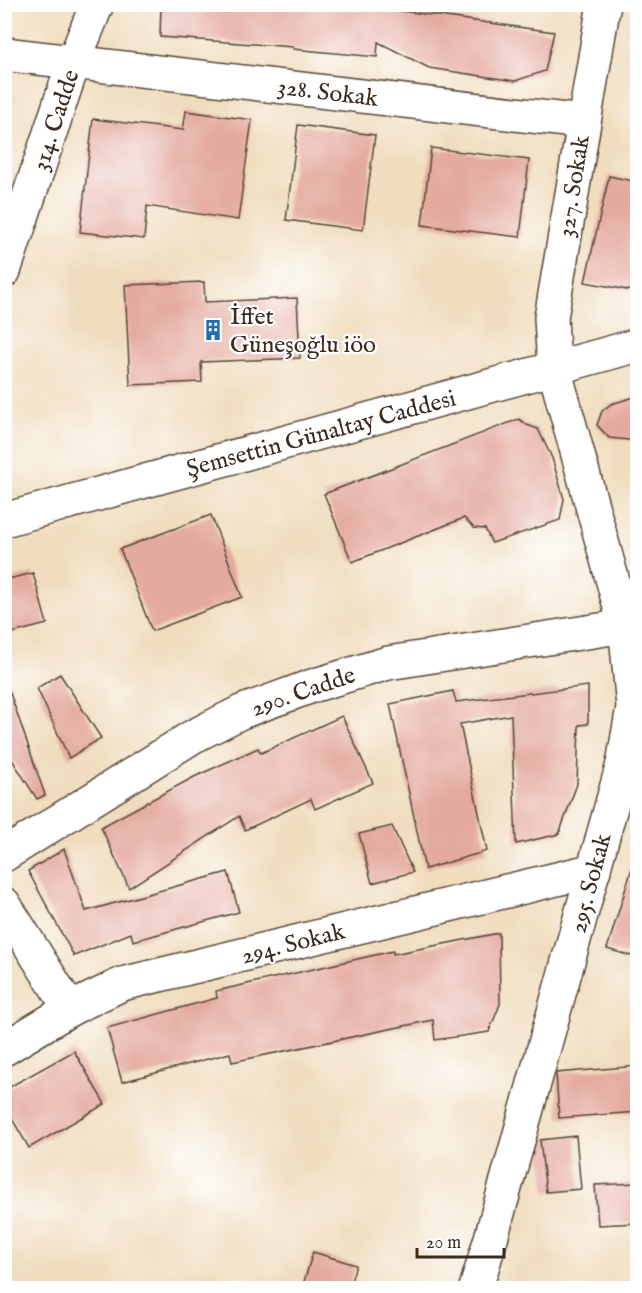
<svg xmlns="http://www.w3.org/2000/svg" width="642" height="1293" viewBox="0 0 642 1293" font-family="'IM FELL English',serif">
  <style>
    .building { fill: #e4aa9e }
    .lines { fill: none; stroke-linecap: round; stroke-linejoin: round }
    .street-casing { stroke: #564536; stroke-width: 36 }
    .secondary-casing { stroke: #564536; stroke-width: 36 }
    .street { stroke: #fff; stroke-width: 33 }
    .secondary { stroke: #fff; stroke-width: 33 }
    .labels { text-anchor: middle; stroke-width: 4.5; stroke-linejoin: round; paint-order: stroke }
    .street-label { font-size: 24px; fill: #3b2a1e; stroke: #fff }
    .poi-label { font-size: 24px; fill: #3b2a1e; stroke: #fff; text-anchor: start }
  </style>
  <rect width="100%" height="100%" fill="#fff"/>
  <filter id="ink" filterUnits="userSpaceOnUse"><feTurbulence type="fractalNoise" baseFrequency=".0167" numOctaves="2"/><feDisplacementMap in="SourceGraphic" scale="12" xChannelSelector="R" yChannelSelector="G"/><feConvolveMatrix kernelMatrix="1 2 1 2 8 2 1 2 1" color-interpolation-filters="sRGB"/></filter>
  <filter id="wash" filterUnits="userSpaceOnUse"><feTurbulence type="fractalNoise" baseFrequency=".008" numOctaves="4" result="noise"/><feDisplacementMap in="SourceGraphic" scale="24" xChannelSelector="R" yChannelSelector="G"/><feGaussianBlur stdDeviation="1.35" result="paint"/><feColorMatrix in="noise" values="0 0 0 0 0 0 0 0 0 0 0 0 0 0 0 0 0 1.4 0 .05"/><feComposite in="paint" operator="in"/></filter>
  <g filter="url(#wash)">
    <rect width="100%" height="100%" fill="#f0ddbe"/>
    <g id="blocks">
      <g class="building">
        <polygon points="161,4 381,4 381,8 554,32 545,71 515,81 429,68 378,42 377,57 293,49 293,47 160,37"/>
        <polygon points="186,111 252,120 238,220 147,206 144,239 80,232 93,119 183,130"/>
        <polygon points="298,125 375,135 363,230 286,220"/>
        <polygon points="431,148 529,160 520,237 422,225"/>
        <polygon points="609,176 638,182 638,292 585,282"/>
        <polygon points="204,282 205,302 297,298 300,358 201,362 202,382 130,385 125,285"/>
        <polygon points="638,396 638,441 609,438 597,425 602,411 611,404"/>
        <polygon points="519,419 527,425 538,429 552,458 564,499 560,520 492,543 485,529 474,528 464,518 352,562 324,494"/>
        <polygon points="211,515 242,597 152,631 120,549"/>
        <polygon points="33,573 47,624 4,635 4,580"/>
        <polygon points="60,674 101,738 69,758 37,688"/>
        <polygon points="588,686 588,724 579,725 577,784 559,834 516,844 511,715 460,724 487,851 425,869 390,704 453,691 456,702"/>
        <polygon points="8,687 45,795 37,799 4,747 4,688"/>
        <polygon points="342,716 373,783 315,809 311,799 245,830 239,816 129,888 101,827 194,777 258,748 261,753"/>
        <polygon points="392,826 413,872 372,883 359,834"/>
        <polygon points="64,849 86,911 228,872 239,912 133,941 131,933 74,956 28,871"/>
        <polygon points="632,868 638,868 638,958 607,949"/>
        <polygon points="499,933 500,1004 489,1032 435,1040 433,1020 232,1062 230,1053 122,1082 107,1028 217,998 216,991 393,951 393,954"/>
        <polygon points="74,1051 105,1104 29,1148 4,1105 4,1090"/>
        <polygon points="638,1066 638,1112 559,1118 556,1073"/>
        <polygon points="576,1136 581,1189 546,1192 540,1140"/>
        <polygon points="638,1183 638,1223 598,1225 595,1185"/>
        <polygon points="313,1252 356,1265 349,1288 302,1288"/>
      </g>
    </g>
  </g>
  <g filter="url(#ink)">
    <use href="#blocks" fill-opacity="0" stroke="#564536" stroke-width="1.5"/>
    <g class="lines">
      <defs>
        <g id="street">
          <polyline points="4,54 583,122"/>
          <polyline points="4,271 74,61 97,4"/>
          <polyline points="4,855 192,737 241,712 312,686 388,663 638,624"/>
          <polyline points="4,904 70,1009"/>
          <polyline points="4,1049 70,1009 122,984 594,870"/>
          <polyline points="476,1288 491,1238 623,764 633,707 625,625 554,368 551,318 604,4"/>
        </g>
        <polyline id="secondary" points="4,520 638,345"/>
      </defs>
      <use href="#street" class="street-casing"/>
      <use href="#secondary" class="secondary-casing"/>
      <use href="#street" class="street"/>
      <use href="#secondary" class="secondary"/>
    </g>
  </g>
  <defs>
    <symbol id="building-bare" viewBox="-9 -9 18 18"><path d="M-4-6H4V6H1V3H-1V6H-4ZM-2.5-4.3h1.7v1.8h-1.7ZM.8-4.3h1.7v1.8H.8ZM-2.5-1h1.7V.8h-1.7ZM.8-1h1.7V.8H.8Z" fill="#1f6fb2" stroke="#fff" stroke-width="2.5" paint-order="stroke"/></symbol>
  </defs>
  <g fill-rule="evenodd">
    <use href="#building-bare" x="198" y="315" width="30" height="30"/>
  </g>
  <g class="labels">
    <g class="street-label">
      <text transform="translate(328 92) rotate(7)" y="8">328. Sokak</text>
      <text transform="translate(55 120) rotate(-72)" y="8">314. Cadde</text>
      <text transform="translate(573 186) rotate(-81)" y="8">327. Sokak</text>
      <text transform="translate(321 433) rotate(-15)" y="8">Şemsettin Günaltay Caddesi</text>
      <text transform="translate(303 691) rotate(-19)" y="8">290. Cadde</text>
      <text transform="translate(590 883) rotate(-75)" y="8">295. Sokak</text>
      <text transform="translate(293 943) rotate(-14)" y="8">294. Sokak</text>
    </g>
    <g class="poi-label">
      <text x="230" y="324">İffet<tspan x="230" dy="28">Güneşoğlu iöo</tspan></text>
    </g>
  </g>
  <rect width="642" height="1293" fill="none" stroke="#fff" stroke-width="24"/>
  <path d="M417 1248v9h87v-9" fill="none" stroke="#3b2a1e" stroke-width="3"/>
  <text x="426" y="1248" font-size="18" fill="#3b2a1e" stroke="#ffffff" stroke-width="4.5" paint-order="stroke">20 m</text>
</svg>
